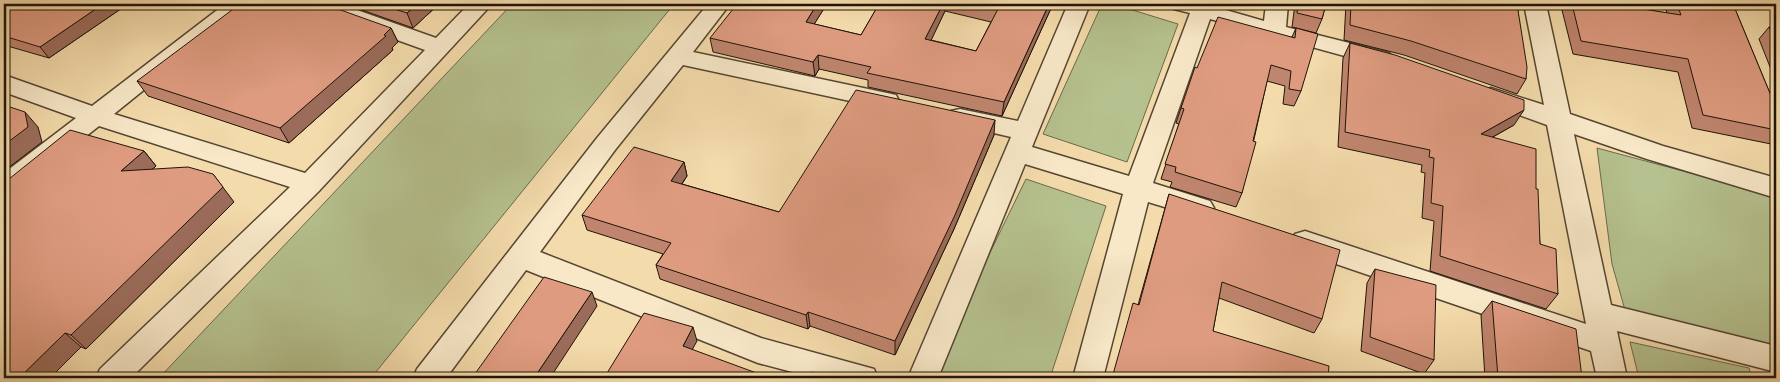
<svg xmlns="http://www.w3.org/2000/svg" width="1780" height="382" viewBox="0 0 1780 382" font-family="'EB Garamond',serif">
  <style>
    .green { fill: #b5c18e; stroke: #6a6a4c }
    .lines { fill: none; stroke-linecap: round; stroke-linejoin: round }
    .minor-casing { stroke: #554632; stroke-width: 3 }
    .minor { fill: #f8e8c8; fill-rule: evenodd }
    .wall { fill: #bf856e; stroke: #201409; fill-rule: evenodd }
    .shaded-wall { fill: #9b6c5a; stroke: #201409 }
    .building { fill: #de9b80; stroke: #201409 }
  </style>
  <rect width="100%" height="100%" fill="#f4dbab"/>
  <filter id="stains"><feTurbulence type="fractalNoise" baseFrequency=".004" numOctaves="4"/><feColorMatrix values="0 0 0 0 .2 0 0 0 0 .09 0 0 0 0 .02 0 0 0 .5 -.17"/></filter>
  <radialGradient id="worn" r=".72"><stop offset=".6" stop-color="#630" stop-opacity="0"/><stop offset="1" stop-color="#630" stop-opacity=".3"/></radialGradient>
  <g class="green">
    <polygon points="512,4 674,4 371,378 159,378"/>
    <polygon points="1102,4 1113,4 1178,24 1127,162 1043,134"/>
    <polygon points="1597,148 1776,196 1776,349 1625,310 1612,264"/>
    <polygon points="1026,179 1106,206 1050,378 953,378 932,371"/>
    <polygon points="1630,342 1749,368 1752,378 1639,378"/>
  </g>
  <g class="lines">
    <defs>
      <g id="minor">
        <polygon points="225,4 250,4 114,114 305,173 425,50 311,9 308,4 340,4 436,38 469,4 492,4 319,191 131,378 96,378 100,369 290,187 99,126 13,194 4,197 4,173 76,118 4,92 4,75 92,106"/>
        <polygon points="708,4 730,4 693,52 887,93 896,95 899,101 896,107 887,109 683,65 615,150 540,252 761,338 874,369 878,378 815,378 758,363 526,270 446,378 413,378 417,369 597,138"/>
        <polygon points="1068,4 1090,4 1032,147 1129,176 1190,13 1174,9 1171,4 1205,4 1264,21 1266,4 1288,4 1286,27 1389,53 1393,58 1389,63 1381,66 1210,19 1153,183 1210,201 1214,208 1210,215 1201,218 1148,202 1103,378 1073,378 1123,194 1025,164 938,378 908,378 1011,137 951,123 948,117 951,111 960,109 1018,121"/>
        <polygon points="1524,4 1546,4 1570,114 1663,146 1776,178 1776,198 1647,159 1574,134 1611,305 1776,346 1776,372 1617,331 1627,378 1597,378 1591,351 1295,250 1291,242 1295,234 1305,231 1586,324 1547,125 1483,102 1479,96 1483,90 1491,88 1544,105"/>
      </g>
    </defs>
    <use href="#minor" class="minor-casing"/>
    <use href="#minor" class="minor"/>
  </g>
  <g class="wall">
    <polygon points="4,4 128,4 49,58 4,45"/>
    <polygon points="345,4 439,4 413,28"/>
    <path d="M879,4h174l-51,112 -134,-29v-7l-49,-11 -4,7 -102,-24 -3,-14 113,-28 -9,14 47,11zM945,11l46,11 -15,29 -45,-11z"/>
    <polygon points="1295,4 1326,4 1322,19 1316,33 1292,27"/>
    <polygon points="1346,4 1517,4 1526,79 1517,94 1404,55 1344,40"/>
    <polygon points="1566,4 1611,4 1667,13 1664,4 1733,4 1774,103 1776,107 1776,145 1692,128 1678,72 1573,54 1562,10"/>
    <polygon points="1769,27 1776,28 1776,82 1759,39"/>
    <polygon points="391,28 398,42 392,48 393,50 289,143 148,96 137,81"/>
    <polygon points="1296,28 1301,91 1294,106 1283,104 1285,86 1267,81 1242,193 1236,207 1170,187 1172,182 1161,179 1179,124 1176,123 1181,108 1197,68 1292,37"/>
    <polygon points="1350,43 1514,125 1493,137 1536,189 1540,244 1558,294 1546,309 1430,271 1434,221 1422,218 1425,173 1421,172 1422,165 1338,147 1343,58"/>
    <polygon points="994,135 954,229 895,355 810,326 808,329 660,279 656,265 663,254 587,230 582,215 684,162 687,176 682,184 779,212"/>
    <polygon points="144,151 156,166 153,169 234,202 86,349 81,347 50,378 4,183"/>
    <polygon points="1169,194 1322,319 1314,333 1219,298 1213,331 1138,305"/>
    <polygon points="1375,269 1434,360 1424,374 1361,351 1367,283"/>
    <polygon points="1492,301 1582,378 1485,378 1481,315"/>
    <polygon points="1776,369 1776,378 1771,378 1770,374"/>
  </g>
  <g class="shaded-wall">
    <polygon points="103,4 128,4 49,58 40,47"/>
    <polygon points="417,4 439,4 413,28 407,13"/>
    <polygon points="817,4 823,4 823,10 807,36 806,22"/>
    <polygon points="943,4 946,4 945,11 925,53 925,39"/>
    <polygon points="1049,4 1053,4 1002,116 1004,102"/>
    <polygon points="391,28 398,42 392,48 393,50 289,143 280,128"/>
    <polygon points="818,55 819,69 815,76 813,62"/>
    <polygon points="1524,110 1514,125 1471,149 1481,134"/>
    <polygon points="25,112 38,127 42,142 4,171 4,145"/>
    <polygon points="995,120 994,135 954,229 895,355 895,341"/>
    <polygon points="144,151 156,166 134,186 121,171"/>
    <polygon points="684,162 687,176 674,195 671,181"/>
    <polygon points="213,174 234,202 86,349 71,335"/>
    <polygon points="592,292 597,306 550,378 534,378"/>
    <polygon points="808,312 810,326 808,329 806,315"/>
    <polygon points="693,327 697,341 687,359 683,346"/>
    <polygon points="65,333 81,347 50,378 19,378"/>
  </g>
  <g class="building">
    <polygon points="4,4 103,4 40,47 4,36"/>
    <polygon points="240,4 324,4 391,28 384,35 386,36 280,128 137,81"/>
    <polygon points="379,4 417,4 407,13"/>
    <polygon points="737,4 817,4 806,22 861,35 879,4 943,4 925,39 976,51 998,9 974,4 1049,4 1004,102 867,73 871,67 818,55 813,62 710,38"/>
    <polygon points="1298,4 1326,4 1322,19 1297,13"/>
    <polygon points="1351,4 1517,4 1527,67 1526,79 1411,41 1350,25"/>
    <polygon points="1572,4 1611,4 1681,15 1677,4 1733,4 1774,103 1776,107 1776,130 1703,115 1688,59 1581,41"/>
    <polygon points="1218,17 1295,38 1296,28 1318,34 1301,91 1289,89 1291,71 1271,65 1253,141 1256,142 1242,193 1175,172 1176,167 1165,164 1184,109 1181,108 1195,67 1197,68"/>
    <polygon points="1769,27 1776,28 1776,42"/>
    <polygon points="1350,43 1395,55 1524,100 1524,110 1481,134 1536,149 1536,189 1538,189 1540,244 1556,249 1558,294 1440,256 1443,206 1431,203 1434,158 1429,157 1430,150 1345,132"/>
    <polygon points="856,90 995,120 955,215 895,341 808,312 806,315 656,265 671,243 582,215 634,147 684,162 671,181 779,212"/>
    <polygon points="4,105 25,112 28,127 4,145"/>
    <polygon points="70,130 144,151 121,171 188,167 213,174 223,187 71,335 65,333 19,378 4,378 4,188 7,186 4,185 4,183"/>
    <polygon points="1169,194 1340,250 1322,319 1222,282 1213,331 1329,366 1328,378 1112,378 1133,303 1139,305"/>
    <polygon points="1375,269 1436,285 1434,360 1370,337"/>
    <polygon points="544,277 592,292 534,378 472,378"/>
    <polygon points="1492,301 1576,329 1582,378 1498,378"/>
    <polygon points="644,313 693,327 683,346 770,378 604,378"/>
    <polygon points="812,372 827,378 809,378"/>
  </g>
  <rect width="1780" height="382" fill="none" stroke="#f4dbab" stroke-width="20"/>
  <rect x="5" y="5" width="1770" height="372" fill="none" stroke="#201409" stroke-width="2.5"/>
  <rect x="10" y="10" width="1760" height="362" fill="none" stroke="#201409"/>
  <rect width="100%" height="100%" filter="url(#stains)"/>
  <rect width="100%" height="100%" fill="url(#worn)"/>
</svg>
